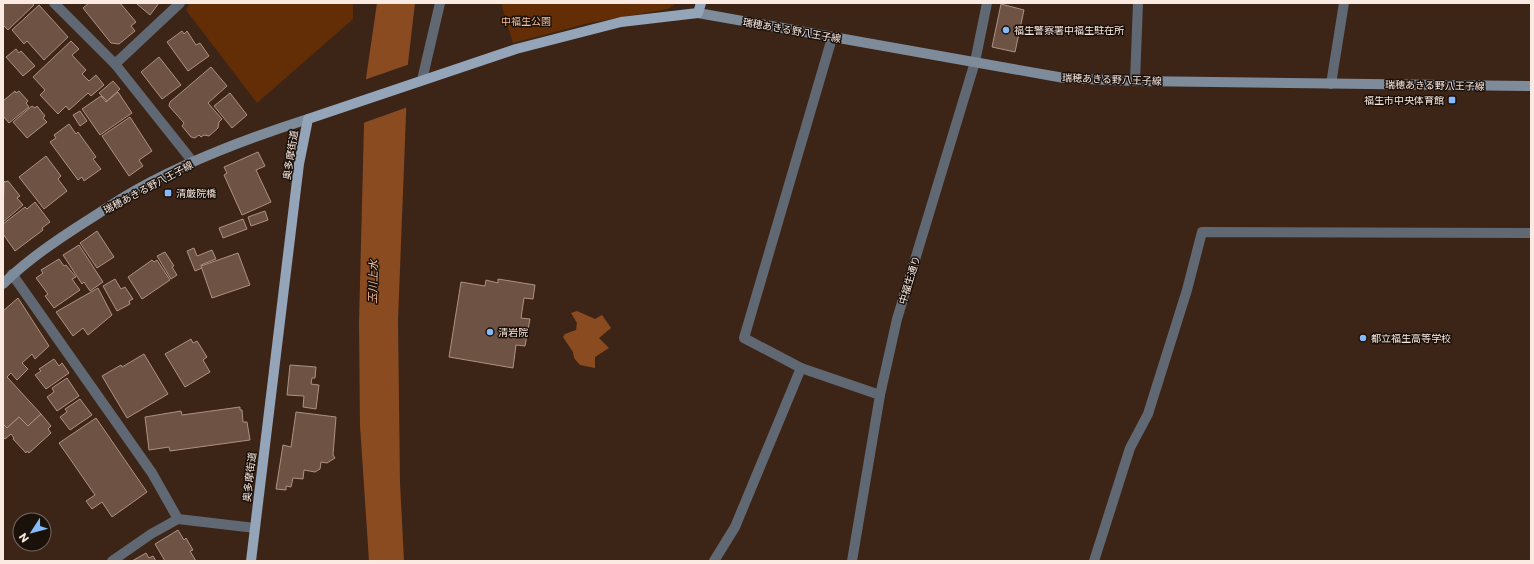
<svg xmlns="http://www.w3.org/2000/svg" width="1534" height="564" viewBox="0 0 1534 564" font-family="Commissioner,'Noto Sans JP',sans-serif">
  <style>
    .green { fill: #632e06 }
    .water { fill: #8b4b21 }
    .pier { fill: #3c2517 }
    .building { fill: #6e5344; stroke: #ae9181 }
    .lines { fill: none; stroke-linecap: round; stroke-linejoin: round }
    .service { stroke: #606873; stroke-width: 10 }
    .minor { stroke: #606873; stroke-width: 10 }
    .secondary { stroke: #7e8b9b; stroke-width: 10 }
    .primary { stroke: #94a5ba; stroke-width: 10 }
    .poi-dot { fill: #86bbfb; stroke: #1b110b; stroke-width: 1.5 }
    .labels { text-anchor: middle; stroke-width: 3; stroke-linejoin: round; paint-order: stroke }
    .park-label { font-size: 10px; fill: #f8be9e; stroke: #1b110b }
    .street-label { font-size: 10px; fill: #faeae1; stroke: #1b110b }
    .poi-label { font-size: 10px; fill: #faeae1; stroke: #1b110b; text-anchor: start }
    .water-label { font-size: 11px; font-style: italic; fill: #f9c09f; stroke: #1b110b }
  </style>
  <rect width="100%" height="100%" fill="#3c2517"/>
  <g class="green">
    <polygon points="190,3 353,3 353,19 257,103 186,10"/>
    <polygon points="503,3 676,3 668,9 589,23 513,43 502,7"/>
  </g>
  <g class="water">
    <polygon points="377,3 415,3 408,63 398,320 400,483 404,561 369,561 360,425 359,323 365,85"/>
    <polygon points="577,311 595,319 602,315 611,328 599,338 609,348 595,357 595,368 580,365 574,358 573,352 563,337 565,334 576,330 577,323 571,313"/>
  </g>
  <polygon class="pier" points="410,64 408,107 363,123 364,80"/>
  <g class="building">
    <polygon points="3,3 32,3 34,5 8,30 3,25"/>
    <polygon points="89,3 120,3 136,22 131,26 135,31 119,44 111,43 83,8"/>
    <polygon points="138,3 159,3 150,15 137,4"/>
    <polygon points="1001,4 1024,10 1015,52 992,47"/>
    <polygon points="39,5 68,37 44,60 27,41 24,44 12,30"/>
    <polygon points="182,31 184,34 187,31 196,45 200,43 209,56 188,71 167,42"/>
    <polygon points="71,41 79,49 72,55 86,70 82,74 89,81 96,75 104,85 91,96 88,93 69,110 66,106 58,114 40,95 45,90 33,77"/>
    <polygon points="16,49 19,53 21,51 35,66 23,76 6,57"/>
    <polygon points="159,57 181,85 162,99 141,72"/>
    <polygon points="211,67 227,86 208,103 222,119 219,122 218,128 209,136 204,135 201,137 199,135 195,138 191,137 182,126 184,123 169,106 170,102"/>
    <polygon points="113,81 120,89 107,101 99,93"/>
    <polygon points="15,91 16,93 19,91 28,101 26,103 29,107 9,123 3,116 3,101"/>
    <polygon points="118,92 132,113 100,135 82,109 101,96 106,102"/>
    <polygon points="230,93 247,115 232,128 214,106"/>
    <polygon points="32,106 35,108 37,106 45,116 43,118 47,122 27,138 13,122"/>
    <polygon points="80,111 87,121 80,126 73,115"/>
    <polygon points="130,117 152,151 139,160 143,166 129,176 102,136"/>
    <polygon points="69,124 76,134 78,132 96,157 93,159 101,169 84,181 82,177 78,180 50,142 56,138 54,135"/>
    <polygon points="258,152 265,166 256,170 271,202 242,215 224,175 227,173 224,167"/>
    <polygon points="46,156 61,176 58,179 67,191 44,209 19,177"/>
    <polygon points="4,181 5,182 8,181 20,196 17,198 23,205 3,222"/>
    <polygon points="35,202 50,222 42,228 43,230 15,251 3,234 3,224 25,207 27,209"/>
    <polygon points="265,211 268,220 251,226 248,217"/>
    <polygon points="243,219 247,229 223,238 219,228"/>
    <polygon points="97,231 114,257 97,268 80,243"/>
    <polygon points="79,245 103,282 90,291 84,282 82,284 63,255"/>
    <polygon points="194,248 197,256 212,250 216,259 201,265 202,268 195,271 187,251"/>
    <polygon points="165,252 174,266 172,267 177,275 171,279 157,256"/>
    <polygon points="238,253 250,285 212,298 201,266"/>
    <polygon points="59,259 64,266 66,265 76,277 72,279 80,290 54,308 45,296 48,294 36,278 43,273 41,270"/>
    <polygon points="152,260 154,262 157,260 170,280 142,299 128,277"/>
    <polygon points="115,279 121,289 125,287 133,299 129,301 130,304 117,311 103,286"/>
    <polygon points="498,279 535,285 533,299 524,298 521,318 530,319 525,346 516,345 513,368 449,357 461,282 485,286 486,280 498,283"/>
    <polygon points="98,288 112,315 88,335 83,328 73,336 56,312"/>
    <polygon points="18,298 49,346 35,359 32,354 22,363 28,369 17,380 11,373 7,377 41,414 28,426 19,417 7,428 3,424 3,311"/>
    <polygon points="191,339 193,343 197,341 207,357 203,360 210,372 185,387 165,354"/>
    <polygon points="144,354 168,394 127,418 102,376 121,365 122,367"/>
    <polygon points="54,359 59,366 62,363 69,373 46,389 35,375 41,371 39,369"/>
    <polygon points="290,365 316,367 315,378 312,378 311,384 319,385 316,409 303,407 304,396 287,395"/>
    <polygon points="67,378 79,396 57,411 47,397 54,392 52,388"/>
    <polygon points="80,399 92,415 70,430 60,417 67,412 65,409"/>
    <polygon points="240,407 240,410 242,410 243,422 247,422 250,440 170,451 169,447 149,450 145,417 181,411 182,415"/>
    <polygon points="296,412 336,417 333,455 335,458 327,463 321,462 320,469 315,472 304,470 303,479 293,478 291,487 286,486 286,490 276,489 283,445 291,447"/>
    <polygon points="41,414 51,426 48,429 51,433 29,453 27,451 26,453 13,439 14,438 11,434 5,439 3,437 3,424 7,428 19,417 28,426"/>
    <polygon points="96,418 147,492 112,517 102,502 92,509 86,501 95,495 59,443"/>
    <polygon points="178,530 184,540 186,538 193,550 190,551 196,561 165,561 155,544"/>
    <polygon points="146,553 149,558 153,556 156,561 132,561"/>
  </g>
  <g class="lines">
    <g class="service">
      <polyline points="1135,81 1138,3"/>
      <polyline points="12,274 152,473 178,519 255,528"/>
      <polyline points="714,561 735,527 801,368"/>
    </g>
    <g class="minor">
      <polyline points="54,3 115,64 193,162"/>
      <polyline points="832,38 744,338 801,368 880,395"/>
      <polyline points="115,64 180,3"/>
      <polyline points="422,80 440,3"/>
      <polyline points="1331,84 1344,3"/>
      <polyline points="112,561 151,534 178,519"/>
      <polyline points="852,561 880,395 897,319 975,62 987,3"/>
      <polyline points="1094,561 1130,448 1148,414 1187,290 1202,232 1531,233"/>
    </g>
    <g class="secondary">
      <polyline points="698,13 1064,78 1135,81 1531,86"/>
      <path d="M3,284c24,-24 54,-44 82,-62 13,-8 26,-17 39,-25 57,-34 121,-58 184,-78"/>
    </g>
    <polyline class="primary" points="251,561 299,164 308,119 516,49 621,22 698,13 701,3"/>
  </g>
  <g class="poi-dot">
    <circle cx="1006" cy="30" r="4"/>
    <rect x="1448" y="96" width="8" height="8" rx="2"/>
    <rect x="164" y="189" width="8" height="8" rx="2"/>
    <circle cx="490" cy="332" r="4"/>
    <circle cx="1363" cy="338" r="4"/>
  </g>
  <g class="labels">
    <g class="park-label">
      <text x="526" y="25">中福生公園</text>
    </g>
    <g class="street-label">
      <text transform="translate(792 30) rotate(10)" y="4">瑞穂あきる野八王子線</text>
      <text transform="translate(1112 79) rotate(2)" y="4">瑞穂あきる野八王子線</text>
      <text transform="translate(1435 85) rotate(1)" y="4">瑞穂あきる野八王子線</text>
      <text transform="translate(290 155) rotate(-81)" y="4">奥多摩街道</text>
      <text transform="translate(148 187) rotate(-28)" y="4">瑞穂あきる野八王子線</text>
      <text transform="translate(909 280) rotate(-73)" y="4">中福生通り</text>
      <text transform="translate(249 477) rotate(-83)" y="4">奥多摩街道</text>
    </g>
    <g class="poi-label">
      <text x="1014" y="34">福生警察署中福生駐在所</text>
      <text x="1444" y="104" text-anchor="end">福生市中央体育館</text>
      <text x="176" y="197">清厳院橋</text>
      <text x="498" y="336">清岩院</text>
      <text x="1371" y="342">都立福生高等学校</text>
    </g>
    <g class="water-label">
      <text transform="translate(373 282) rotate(-89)" y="4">玉川上水</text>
    </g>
  </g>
  <rect width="1534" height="564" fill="none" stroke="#faeae1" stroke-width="8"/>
  <g transform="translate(32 532) rotate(234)"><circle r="19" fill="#1b110b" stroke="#746861"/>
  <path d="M0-3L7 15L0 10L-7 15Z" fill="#86bbfb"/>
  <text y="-6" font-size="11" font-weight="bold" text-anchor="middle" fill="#faeae1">N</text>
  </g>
</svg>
